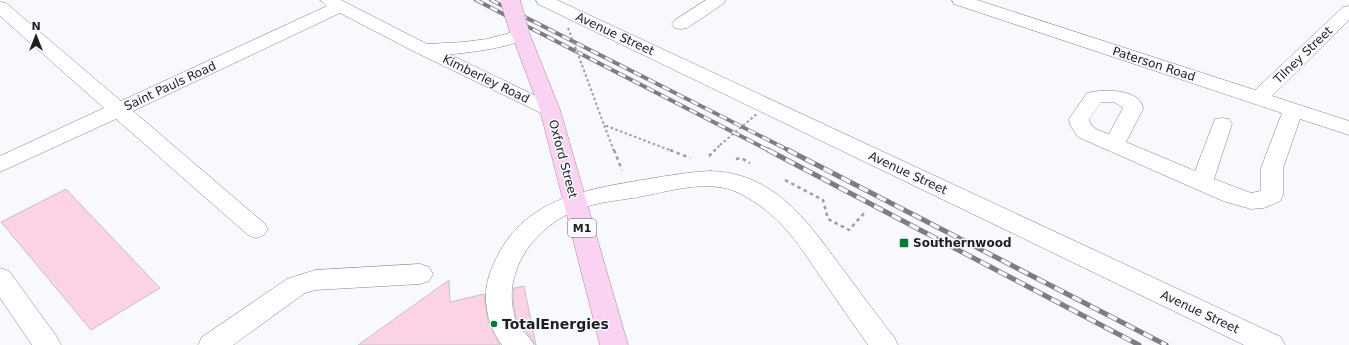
<svg xmlns="http://www.w3.org/2000/svg" width="1349" height="345" viewBox="0 0 1349 345" font-family="'DejaVu Sans',sans-serif">
  <style>
    .building { fill: #fcd3e5; stroke: #cbbfc4 }
    .lines { fill: none; stroke-linecap: round; stroke-linejoin: round }
    .minor-casing { stroke: #82858f; stroke-width: 1 }
    .major-casing { stroke: #ab81a5; stroke-width: 1 }
    .path-far1 { stroke: #9c9ea2; stroke-width: 2; stroke-dasharray: 2.5 2.5; stroke-linecap: butt }
    .path { stroke: #9c9ea2; stroke-width: 2.5; stroke-dasharray: 3.5 3.5; stroke-linecap: butt }
    .minor { fill: #fff; fill-rule: evenodd }
    .major { fill: #fad3f3; fill-rule: evenodd }
    .rail-far1-casing { stroke: #7d7e82; stroke-width: 4 }
    .rail-casing { stroke: #7d7e82; stroke-width: 5 }
    .rail-far1 { stroke: #f7f9fd; stroke-width: 2.5; stroke-dasharray: 8; stroke-linecap: butt }
    .rail { stroke: #f7f9fd; stroke-width: 3.5; stroke-dasharray: 10; stroke-linecap: butt }
    .major-bridge-casing { stroke: #ab81a5; stroke-width: 20; stroke-linecap: butt }
    .path-bridge { stroke: #9c9ea2; stroke-width: 2; stroke-dasharray: 2.5 2.5; stroke-linecap: butt }
    .major-bridge { stroke: #fad3f3; stroke-width: 19 }
    .poi-dot { fill: #007c34; stroke: #f7f9fd; stroke-width: 1.5 }
    .labels { text-anchor: middle; stroke-width: 3; stroke-linejoin: round; paint-order: stroke }
    .shield { fill: #f7f9fd; stroke: #5e6064; stroke-width: 1 }
    .shield-label { font-size: 11px; font-weight: bold; fill: #1d1e22 }
    .street-label { font-size: 12px; fill: #1d1e22; stroke: #f7f9fd }
    .poi-label { font-size: 12px; font-weight: bold; fill: #1d1e22; stroke: #f7f9fd; text-anchor: start }
    .near-poi-label { font-size: 14px; font-weight: bold; fill: #1d1e22; stroke: #f7f9fd; text-anchor: start }
  </style>
  <rect width="100%" height="100%" fill="#f7f9fd"/>
  <g class="building">
    <polygon points="66,189 160,288 91,330 1,222"/>
    <polygon points="449,280 450,302 484,294 488,321 500,345 358,345"/>
    <polygon points="524,286 536,345 516,318 513,299 514,288"/>
  </g>
  <g class="lines">
    <defs>
      <g id="minor">
        <path d="M320,0h21l86,44 37,-2 23,-3 34,-9 6,1 3,4c-8,11 -66,19 -81,19l108,52 3,4 -3,4 -7,2 -7,-2 -128,-62 -75,-39 -207,98 131,112 4,6 -4,6 -8,3 -8,-3 -132,-116 -116,53v-16l104,-48 -104,-92v-14l6,1 115,98 206,-95z"/>
        <polygon points="536,0 557,0 1281,337 1285,345 1244,345 538,4"/>
        <polygon points="706,0 725,0 723,4 687,28 681,29 675,28 672,24 675,20"/>
        <path d="M952,0h25l278,90 88,-83 6,-1v14l-77,76 77,25v14l-49,-16 -17,49v27l-3,6 -16,7 -13,1 -28,-8 -145,-64 -8,-12 -1,-6 18,-26c14,-4 55,-5 56,16l-17,33 69,29 20,-52 7,-1 7,1 3,5 -18,55 37,14 10,-2v-23l21,-55 -328,-109zM1101,102h13l9,6 -14,26c-9,-3 -18,-5 -20,-15z"/>
        <path d="M711,171c62,2 95,48 128,93 18,24 36,49 55,73l4,8h-30c-16,-23 -32,-46 -48,-69 -24,-36 -42,-63 -81,-83 -29,-14 -65,-3 -95,3 -20,4 -40,5 -59,11 -46,15 -85,61 -70,111 4,11 14,17 19,27h-32c-15,-19 -20,-47 -13,-69 24,-71 81,-84 147,-95 25,-4 50,-9 75,-10z"/>
        <polygon points="420,264 429,267 433,274 429,281 420,284 315,290 305,293 233,345 198,345 202,337 287,279 315,270"/>
        <polygon points="0,268 9,271 57,337 61,345 32,345 0,298"/>
      </g>
      <polygon id="major" points="519,25 525,26 528,30 560,110 628,345 600,345 540,110 510,30 513,26"/>
    </defs>
    <use href="#minor" class="minor-casing"/>
    <use href="#major" class="major-casing"/>
    <g class="path-far1">
      <polyline points="582,65 604,125"/>
      <polyline points="614,151 604,125 672,151"/>
      <polyline points="714,151 720,145"/>
    </g>
    <g class="path">
      <polyline points="614,150 622,170"/>
      <polyline points="670,150 690,158"/>
      <polyline points="709,156 715,150"/>
      <polyline points="736,159 741,158 750,163"/>
      <polyline points="785,180 823,200 828,219 849,230 866,211"/>
    </g>
    <use href="#minor" class="minor"/>
    <use href="#major" class="major"/>
    <defs>
      <g id="rail-far1">
        <polyline points="476,0 770,151"/>
        <polyline points="491,0 790,151"/>
      </g>
      <g id="rail">
        <polyline points="768,150 1139,345"/>
        <polyline points="788,150 1166,345"/>
      </g>
    </defs>
    <use href="#rail-far1" class="rail-far1-casing"/>
    <use href="#rail" class="rail-casing"/>
    <use href="#rail-far1" class="rail-far1"/>
    <use href="#rail" class="rail"/>
    <defs>
      <polyline id="major-bridge" points="510,0 519,30"/>
    </defs>
    <use href="#major-bridge" class="major-bridge-casing"/>
    <g class="path-bridge">
      <polyline points="568,28 582,65"/>
      <polyline points="720,145 758,113"/>
    </g>
    <use href="#major-bridge" class="major-bridge"/>
  </g>
  <g class="poi-dot">
    <rect x="899" y="238" width="10" height="10" rx="2"/>
    <circle cx="494" cy="324" r="4"/>
  </g>
  <g class="labels">
    <rect class="shield" x="568" y="219" width="28" height="18" rx="3"/>
    <g class="shield-label">
      <text x="582" y="232">M1</text>
    </g>
    <g class="street-label">
      <text transform="translate(615 34) rotate(25)" y="4">Avenue Street</text>
      <text transform="translate(1303 55) rotate(-44)" y="4">Tilney Street</text>
      <text transform="translate(1154 64) rotate(18)" y="4">Paterson Road</text>
      <text transform="translate(486 79) rotate(26)" y="4">Kimberley Road</text>
      <text transform="translate(170 86) rotate(-25)" y="4">Saint Pauls Road</text>
      <text transform="translate(563 159) rotate(75)" y="4">Oxford Street</text>
      <text transform="translate(908 173) rotate(25)" y="4">Avenue Street</text>
      <text transform="translate(1200 312) rotate(25)" y="4">Avenue Street</text>
    </g>
    <g class="poi-label">
      <text x="913" y="247">Southernwood</text>
    </g>
    <g class="near-poi-label">
      <text x="502" y="329">TotalEnergies</text>
    </g>
  </g>
  <g transform="translate(36 36)" stroke="#f7f9fd" stroke-width="3" paint-order="stroke">
  <path d="M0-3L7 15L0 10L-7 15Z" fill="#1d1e22"/>
  <text y="-6" font-size="11" font-weight="bold" text-anchor="middle" fill="#1d1e22">N</text>
  </g>
</svg>
